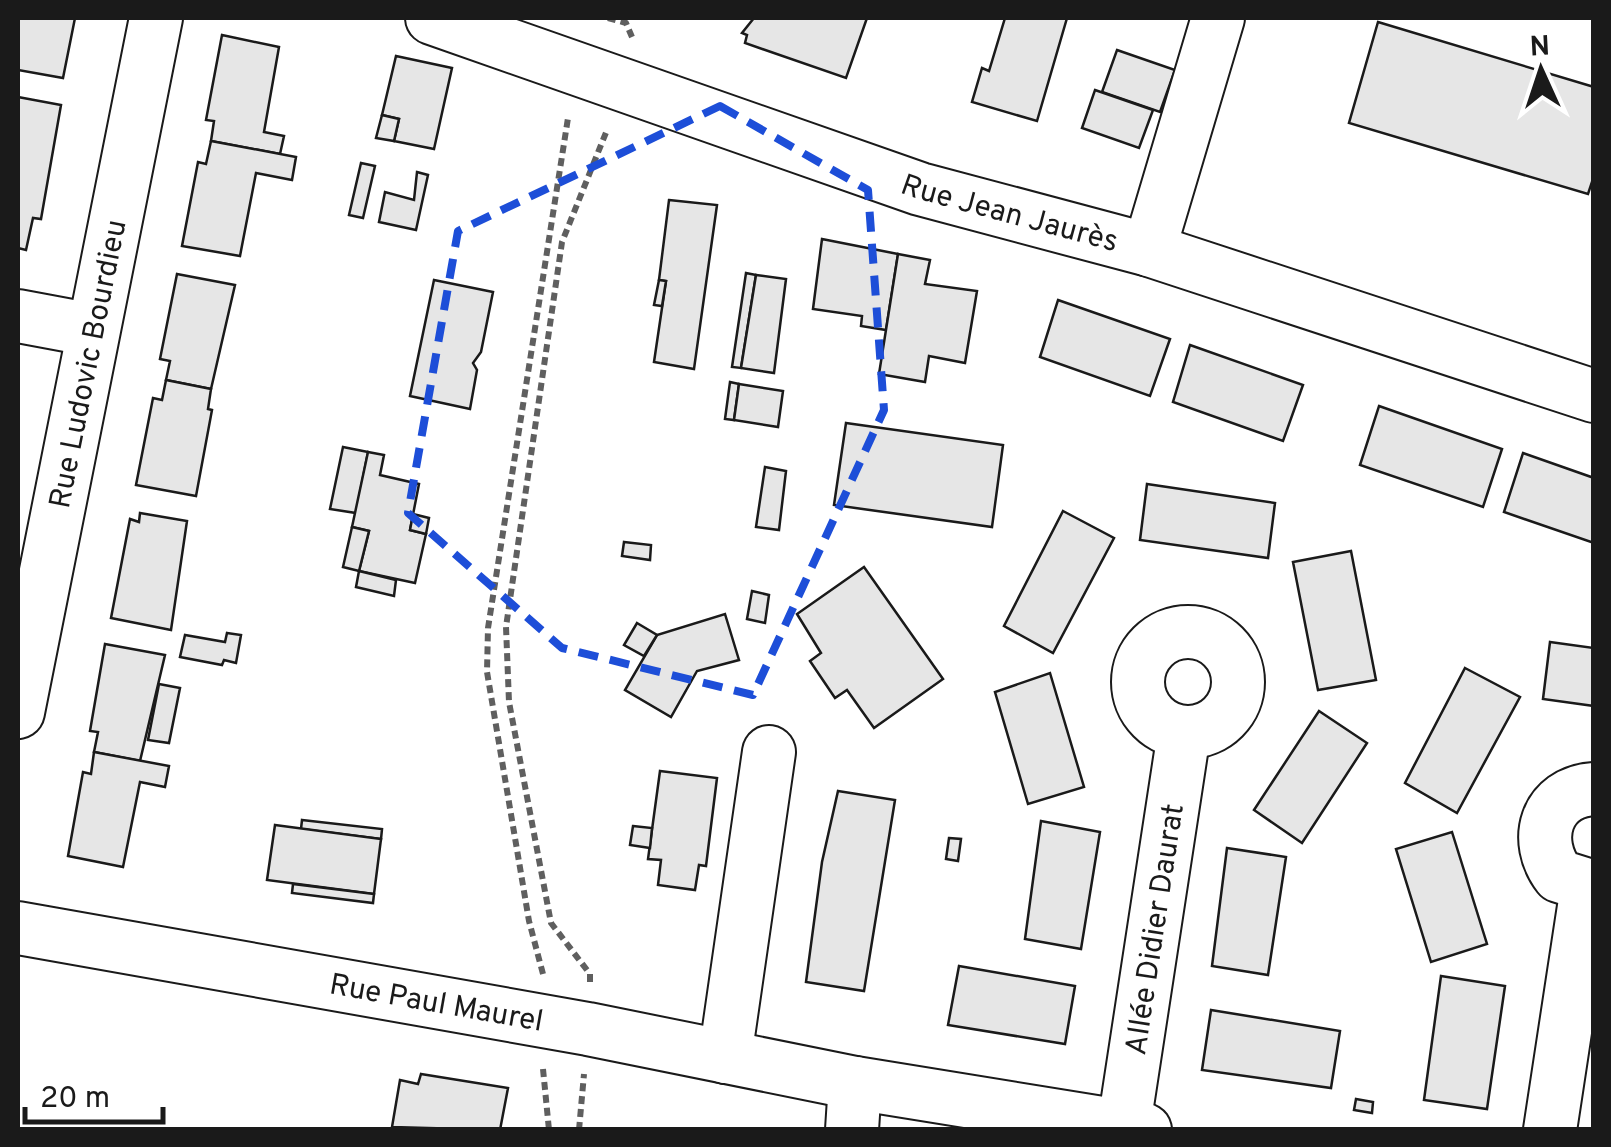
<svg xmlns="http://www.w3.org/2000/svg" width="1611" height="1147" viewBox="0 0 1611 1147" font-family="Overpass,sans-serif">
  <style>
    .building { fill: #e6e6e6; stroke: #1a1a1a; stroke-width: 2.5 }
    .lines { fill: none; stroke-linecap: round; stroke-linejoin: round }
    .minor-casing { stroke: #1a1a1a; stroke-width: 56 }
    .path { stroke: #5f5f5f; stroke-width: 6; stroke-dasharray: 8 5; stroke-linecap: butt }
    .minor { stroke: #fff; stroke-width: 52 }
    .marked { fill: none; stroke: #1d4ed8; stroke-width: 8; stroke-dasharray: 20 12; stroke-linejoin: round }
    .labels { text-anchor: middle; stroke-width: 8; stroke-linejoin: round; paint-order: stroke }
    .street-label { font-size: 30px; fill: #1a1a1a; stroke: #fff }
  </style>
  <rect width="100%" height="100%" fill="#fff"/>
  <g class="building">
    <polygon points="18,18 75,18 63,78 18,70"/>
    <polygon points="754,18 867,18 846,78 745,43 747,35 742,33"/>
    <polygon points="1005,18 1067,18 1037,121 972,102 982,68 989,71"/>
    <polygon points="1378,22 1594,87 1594,176 1588,194 1349,123"/>
    <polygon points="222,35 279,47 264,132 284,136 280,154 211,141 214,121 206,120"/>
    <polygon points="1117,50 1175,70 1160,112 1102,92"/>
    <polygon points="396,56 452,68 434,149 394,141 399,119 382,115"/>
    <polygon points="1095,90 1153,110 1139,148 1082,128"/>
    <polygon points="18,97 61,105 41,219 33,218 26,250 18,248"/>
    <polygon points="382,115 399,119 394,141 376,138"/>
    <polygon points="211,141 296,157 292,180 256,173 240,256 182,246 198,162 206,164"/>
    <polygon points="361,163 375,166 363,218 349,215"/>
    <polygon points="417,172 428,175 416,230 379,222 385,192 414,200"/>
    <polygon points="669,200 717,205 694,369 654,362 666,281 659,280"/>
    <polygon points="822,239 898,254 886,330 861,326 862,316 813,309"/>
    <polygon points="898,254 930,260 925,284 977,291 965,363 929,356 925,382 879,374"/>
    <polygon points="746,273 756,275 741,368 732,367"/>
    <polygon points="177,274 235,285 211,389 166,380 170,361 160,359"/>
    <polygon points="756,275 786,279 774,373 741,368"/>
    <polygon points="434,280 493,292 481,352 473,363 477,370 470,409 410,396"/>
    <polygon points="659,280 666,281 662,306 654,305"/>
    <polygon points="1058,300 1170,339 1150,396 1040,357"/>
    <polygon points="1190,345 1303,385 1283,441 1173,402"/>
    <polygon points="166,380 211,389 208,409 212,410 196,496 136,485 153,398 162,400"/>
    <polygon points="730,382 739,384 734,420 725,419"/>
    <polygon points="739,384 783,391 778,427 734,420"/>
    <polygon points="1379,406 1502,449 1483,507 1360,465"/>
    <polygon points="846,423 1003,445 992,527 834,505"/>
    <polygon points="343,447 368,452 356,513 330,509"/>
    <polygon points="368,452 384,455 380,475 419,484 410,530 426,534 415,583 359,571 369,531 352,527"/>
    <polygon points="1523,453 1594,478 1594,543 1504,512"/>
    <polygon points="765,467 786,471 779,530 756,527"/>
    <polygon points="1147,484 1275,503 1268,558 1140,540"/>
    <polygon points="1063,511 1114,538 1053,653 1004,626"/>
    <polygon points="140,513 187,521 171,630 111,618 130,519 139,522"/>
    <polygon points="413,514 429,518 426,534 410,530"/>
    <polygon points="352,527 369,531 359,571 343,567"/>
    <polygon points="624,542 651,545 650,560 622,556"/>
    <polygon points="1351,551 1376,680 1318,690 1293,562"/>
    <polygon points="864,567 943,679 874,728 847,690 835,698 810,661 821,653 797,614"/>
    <polygon points="359,571 396,580 394,596 356,587"/>
    <polygon points="752,591 769,595 765,623 747,619"/>
    <polygon points="725,614 739,660 697,671 671,717 625,690 657,635"/>
    <polygon points="637,623 657,635 644,656 624,645"/>
    <polygon points="227,633 241,635 236,663 224,660 222,665 180,657 185,635 225,642"/>
    <polygon points="1550,642 1594,648 1594,706 1543,699"/>
    <polygon points="105,644 165,655 140,761 94,752 98,732 90,731"/>
    <polygon points="1465,668 1520,697 1457,813 1405,783"/>
    <polygon points="1050,673 1084,787 1028,804 995,692"/>
    <polygon points="159,684 180,688 169,743 148,740"/>
    <polygon points="1319,711 1367,743 1302,843 1254,810"/>
    <polygon points="94,752 169,766 165,787 140,782 123,867 68,856 83,772 91,774"/>
    <polygon points="660,771 717,778 706,866 699,865 695,890 658,885 661,860 648,859"/>
    <polygon points="838,791 895,800 864,991 806,982 822,862"/>
    <polygon points="302,820 382,829 381,839 301,829"/>
    <polygon points="1041,821 1100,832 1081,949 1025,939"/>
    <polygon points="275,825 381,839 374,894 267,880"/>
    <polygon points="633,826 652,828 650,848 630,845"/>
    <polygon points="1452,832 1487,944 1431,962 1396,849"/>
    <polygon points="949,838 961,839 958,861 946,859"/>
    <polygon points="1227,848 1286,857 1268,975 1212,966"/>
    <polygon points="293,884 374,894 373,903 292,893"/>
    <polygon points="959,966 1075,986 1065,1044 948,1025"/>
    <polygon points="1441,976 1505,986 1487,1109 1424,1100"/>
    <polygon points="1211,1010 1340,1031 1331,1088 1202,1070"/>
    <polygon points="421,1074 508,1088 500,1130 392,1127 400,1080 418,1084"/>
    <polygon points="1356,1099 1373,1102 1372,1113 1354,1110"/>
  </g>
  <g class="lines">
    <defs>
      <g id="minor">
        <path id="s1" d="M432,18l488,171 229,61 445,146"/>
        <polyline points="1149,250 1218,18"/>
        <polyline points="18,316 93,330"/>
        <circle cx="1188" cy="682" r="50"/>
        <path id="s2" d="M18,712l138,-694"/>
        <path d="M1594,789c-49,3 -62,52 -35,87l35,11"/>
        <path id="s3" d="M18,928l570,101 267,54 290,47"/>
        <polyline points="725,1057 769,752"/>
        <path id="s4" d="M1124,1125l60,-392"/>
        <polyline points="852,1130 855,1083"/>
        <polyline points="1550,1130 1587,887"/>
      </g>
    </defs>
    <use href="#minor" class="minor-casing"/>
    <g class="path">
      <polyline points="608,18 626,23 632,37"/>
      <polyline points="543,974 529,921 487,672 488,628 568,118"/>
      <polyline points="590,982 590,974 551,923 509,702 506,627 562,242 607,130"/>
      <polyline points="543,1069 549,1130"/>
      <polyline points="579,1130 584,1074"/>
    </g>
    <use href="#minor" class="minor"/>
  </g>
  <path class="marked" d="M720,106l148,84 16,220 -131,285 -191,-47 -154,-135 50,-282z"/>
  <g class="labels">
    <g class="street-label">
      <text dy="10" stroke="none"><textPath href="#s1" startOffset="610">Rue Jean Jaurès</textPath></text>
      <text dy="10" stroke="none"><textPath href="#s2" startOffset="355">Rue Ludovic Bourdieu</textPath></text>
      <text dy="10" stroke="none"><textPath href="#s4" startOffset="198">Allée Didier Daurat</textPath></text>
      <text dy="10" stroke="none"><textPath href="#s3" startOffset="425">Rue Paul Maurel</textPath></text>
    </g>
  </g>
  <rect width="1611" height="1147" fill="none" stroke="#1a1a1a" stroke-width="40"/>
  <g transform="translate(1541 70) rotate(357)" stroke="#ffffff" stroke-width="8" paint-order="stroke">
  <path d="M0-8L18 38L0 25L-18 38Z" fill="#1a1a1a"/>
  <text y="-15" font-size="28" font-weight="bold" text-anchor="middle" fill="#1a1a1a">N</text>
  </g>
  <path d="M25 1107v15h138v-15" fill="none" stroke="#1a1a1a" stroke-width="5"/>
  <text x="40" y="1107" font-size="30" fill="#1a1a1a" stroke="#ffffff" stroke-width="8" paint-order="stroke">20 m</text>
</svg>
